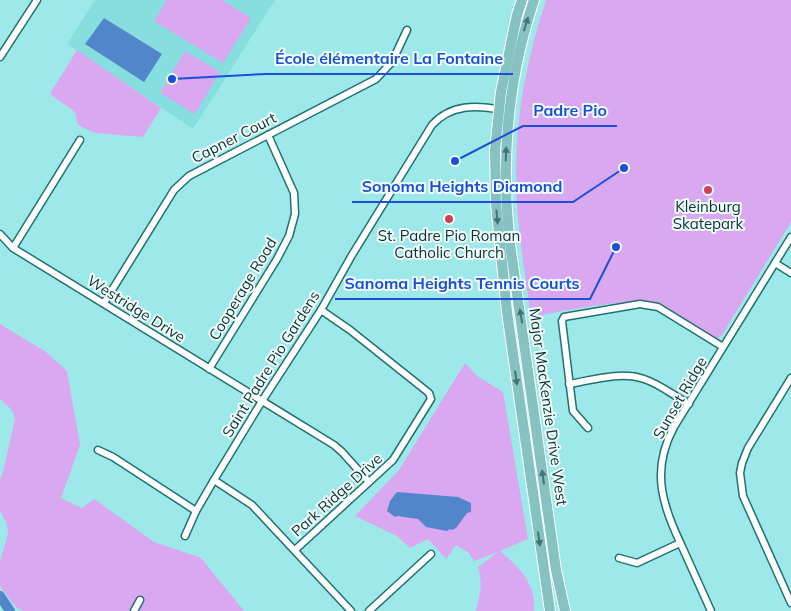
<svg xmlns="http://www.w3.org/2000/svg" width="791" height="611" viewBox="0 0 791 611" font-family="Mulish,sans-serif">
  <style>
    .built { fill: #86dfde }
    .green { fill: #daa7f1 }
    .water { fill: #5187ca }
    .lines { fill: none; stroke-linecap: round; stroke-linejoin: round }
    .river { stroke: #5187ca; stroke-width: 10 }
    .minor-casing { stroke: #207171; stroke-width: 9 }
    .primary-casing { stroke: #fff; stroke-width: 12 }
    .minor { stroke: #fff; stroke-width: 6 }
    .primary { stroke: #87c2c2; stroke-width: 10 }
    .oneway { fill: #457272 }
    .poi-dot { fill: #d04058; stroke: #effefd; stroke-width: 2 }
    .labels { text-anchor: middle; stroke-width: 4; stroke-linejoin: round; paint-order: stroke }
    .street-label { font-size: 15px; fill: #0f3030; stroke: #effefd }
    .poi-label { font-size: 15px; fill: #0f3030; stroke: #effefd }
    .leader { fill: none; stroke: #1d4ed8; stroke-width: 2 }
    .callout-dot { fill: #1d4ed8; stroke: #effefd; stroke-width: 2 }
    .callout-label { font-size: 16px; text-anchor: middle; font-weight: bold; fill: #1d4ed8; stroke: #effefd; stroke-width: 4; stroke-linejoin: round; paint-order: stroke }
  </style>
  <rect width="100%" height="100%" fill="#9de9e9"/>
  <polygon class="built" points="95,0 275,0 193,129 67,44"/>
  <g class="green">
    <polygon points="167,0 222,0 251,18 223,63 154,21"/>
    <path d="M546,0h245v222l-69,113 -5,4c-20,-8 -36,-25 -56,-33 -25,-11 -101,6 -130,11 -7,-50 -16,-101 -15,-152 1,-57 12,-111 30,-165z"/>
    <polygon points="77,50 161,108 143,137 95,133 78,125 75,112 50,94"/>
    <polygon points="185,51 220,72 195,114 160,93"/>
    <polygon points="0,324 46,352 67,371 80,445 61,498 82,508 94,499 154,542 201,558 244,611 23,611 16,607 1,588 0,584 0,561 8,534 7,524 0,511 0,480 3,472 15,419 12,410 0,399"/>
    <path d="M465,363l12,13 26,16 25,147 -28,12c20,17 36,33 34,60h-58c4,-16 7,-28 2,-44l20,-15 -24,9 -6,-9 -12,-7 -10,14 -18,-20 -18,9 -13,-12 -42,-20 44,-46z"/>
  </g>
  <g class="water">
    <polygon points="104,18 162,54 144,82 85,44"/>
    <polygon points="397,492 458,497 471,503 471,512 467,513 456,528 452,530 450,529 447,531 426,527 418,519 397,516 395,517 387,511 390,501"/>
  </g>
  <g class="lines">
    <polyline class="river" points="0,596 10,611"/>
    <defs>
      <g id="minor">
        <polyline points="0,57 37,0"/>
        <polyline points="0,234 13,248 334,445 342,452 369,482"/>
        <polyline points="13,248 80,140"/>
        <polyline points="775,263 791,273"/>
        <polyline points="104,303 174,190 189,176 376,79 392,62 407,30"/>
        <polyline points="209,369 277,259 289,236 295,214 294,193 268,135"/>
        <polyline points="791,378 748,448 742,463 740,473 743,496 791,603"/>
        <path d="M569,384c23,-4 52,-13 75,-5 16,5 30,17 45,25"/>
        <polyline points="588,428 573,411 562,321 564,317 640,304 658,307 723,347"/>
        <polyline points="98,450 113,457 196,511"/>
        <polyline points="214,480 252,505 351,611"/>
        <path d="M185,536l11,-25 18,-31 48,-79 59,-91 31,-55 80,-130c19,-21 44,-20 70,-15"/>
        <polyline points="295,550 393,460 431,399 429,393 350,330 321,310"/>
        <polyline points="619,558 637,563 680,543"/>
        <polyline points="134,611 140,600"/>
        <polyline points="369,611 431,554"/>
        <path d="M711,611c-9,-20 -18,-40 -27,-60 -20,-43 -35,-78 -10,-124l117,-190"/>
      </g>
      <g id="primary">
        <polyline points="522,0 517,15 501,92 495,150 496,204 507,312 550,611"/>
        <path d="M534,0c-26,77 -33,157 -25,237l47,333 9,41"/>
      </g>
    </defs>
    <use href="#minor" class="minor-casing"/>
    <use href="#primary" class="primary-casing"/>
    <use href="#minor" class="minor"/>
    <use href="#primary" class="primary"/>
  </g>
  <defs><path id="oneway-solid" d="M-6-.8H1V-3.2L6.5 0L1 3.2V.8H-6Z" transform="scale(1.25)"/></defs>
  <g class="oneway">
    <use href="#oneway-solid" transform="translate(526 24) rotate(-73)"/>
    <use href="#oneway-solid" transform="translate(506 154) rotate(-88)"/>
    <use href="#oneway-solid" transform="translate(497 217) rotate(85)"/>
    <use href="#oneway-solid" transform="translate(521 316) rotate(-99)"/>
    <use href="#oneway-solid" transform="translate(516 378) rotate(82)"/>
    <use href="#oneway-solid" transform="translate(543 477) rotate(-98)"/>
    <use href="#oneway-solid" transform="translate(539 539) rotate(82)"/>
  </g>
  <g class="poi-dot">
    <circle cx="708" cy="190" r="5"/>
    <circle cx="449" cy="219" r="5"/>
  </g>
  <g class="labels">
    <g class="street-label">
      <text transform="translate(234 138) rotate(-27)" y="5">Capner Court</text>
      <text transform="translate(243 289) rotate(-59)" y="5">Cooperage Road</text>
      <text transform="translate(136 309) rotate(32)" y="5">Westridge Drive</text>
      <text transform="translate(271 364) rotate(-58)" y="5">Saint Padre Pio Gardens</text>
      <text transform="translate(680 398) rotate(-60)" y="5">Sunset Ridge</text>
      <text transform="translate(548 407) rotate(82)" y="5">Major MacKenzie Drive West</text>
      <text transform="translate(337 495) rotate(-42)" y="5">Park Ridge Drive</text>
    </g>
    <g class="poi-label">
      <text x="708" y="212">Kleinburg<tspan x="708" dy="17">Skatepark</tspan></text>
      <text x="449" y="241">St. Padre Pio Roman<tspan x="449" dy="17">Catholic Church</tspan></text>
    </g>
  </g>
  <path class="leader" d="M172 79L265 74H513M455 161L523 126H617M624 168L573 202H352M616 247L590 299H335"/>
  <g class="callout-dot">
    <circle cx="172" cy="79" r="5"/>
    <circle cx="455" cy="161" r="5"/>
    <circle cx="624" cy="168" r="5"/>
    <circle cx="616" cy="247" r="5"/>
  </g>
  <g class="callout-label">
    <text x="389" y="64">École élémentaire La Fontaine</text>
    <text x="570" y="116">Padre Pio</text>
    <text x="462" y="192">Sonoma Heights Diamond</text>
    <text x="462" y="289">Sanoma Heights Tennis Courts</text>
  </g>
</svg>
